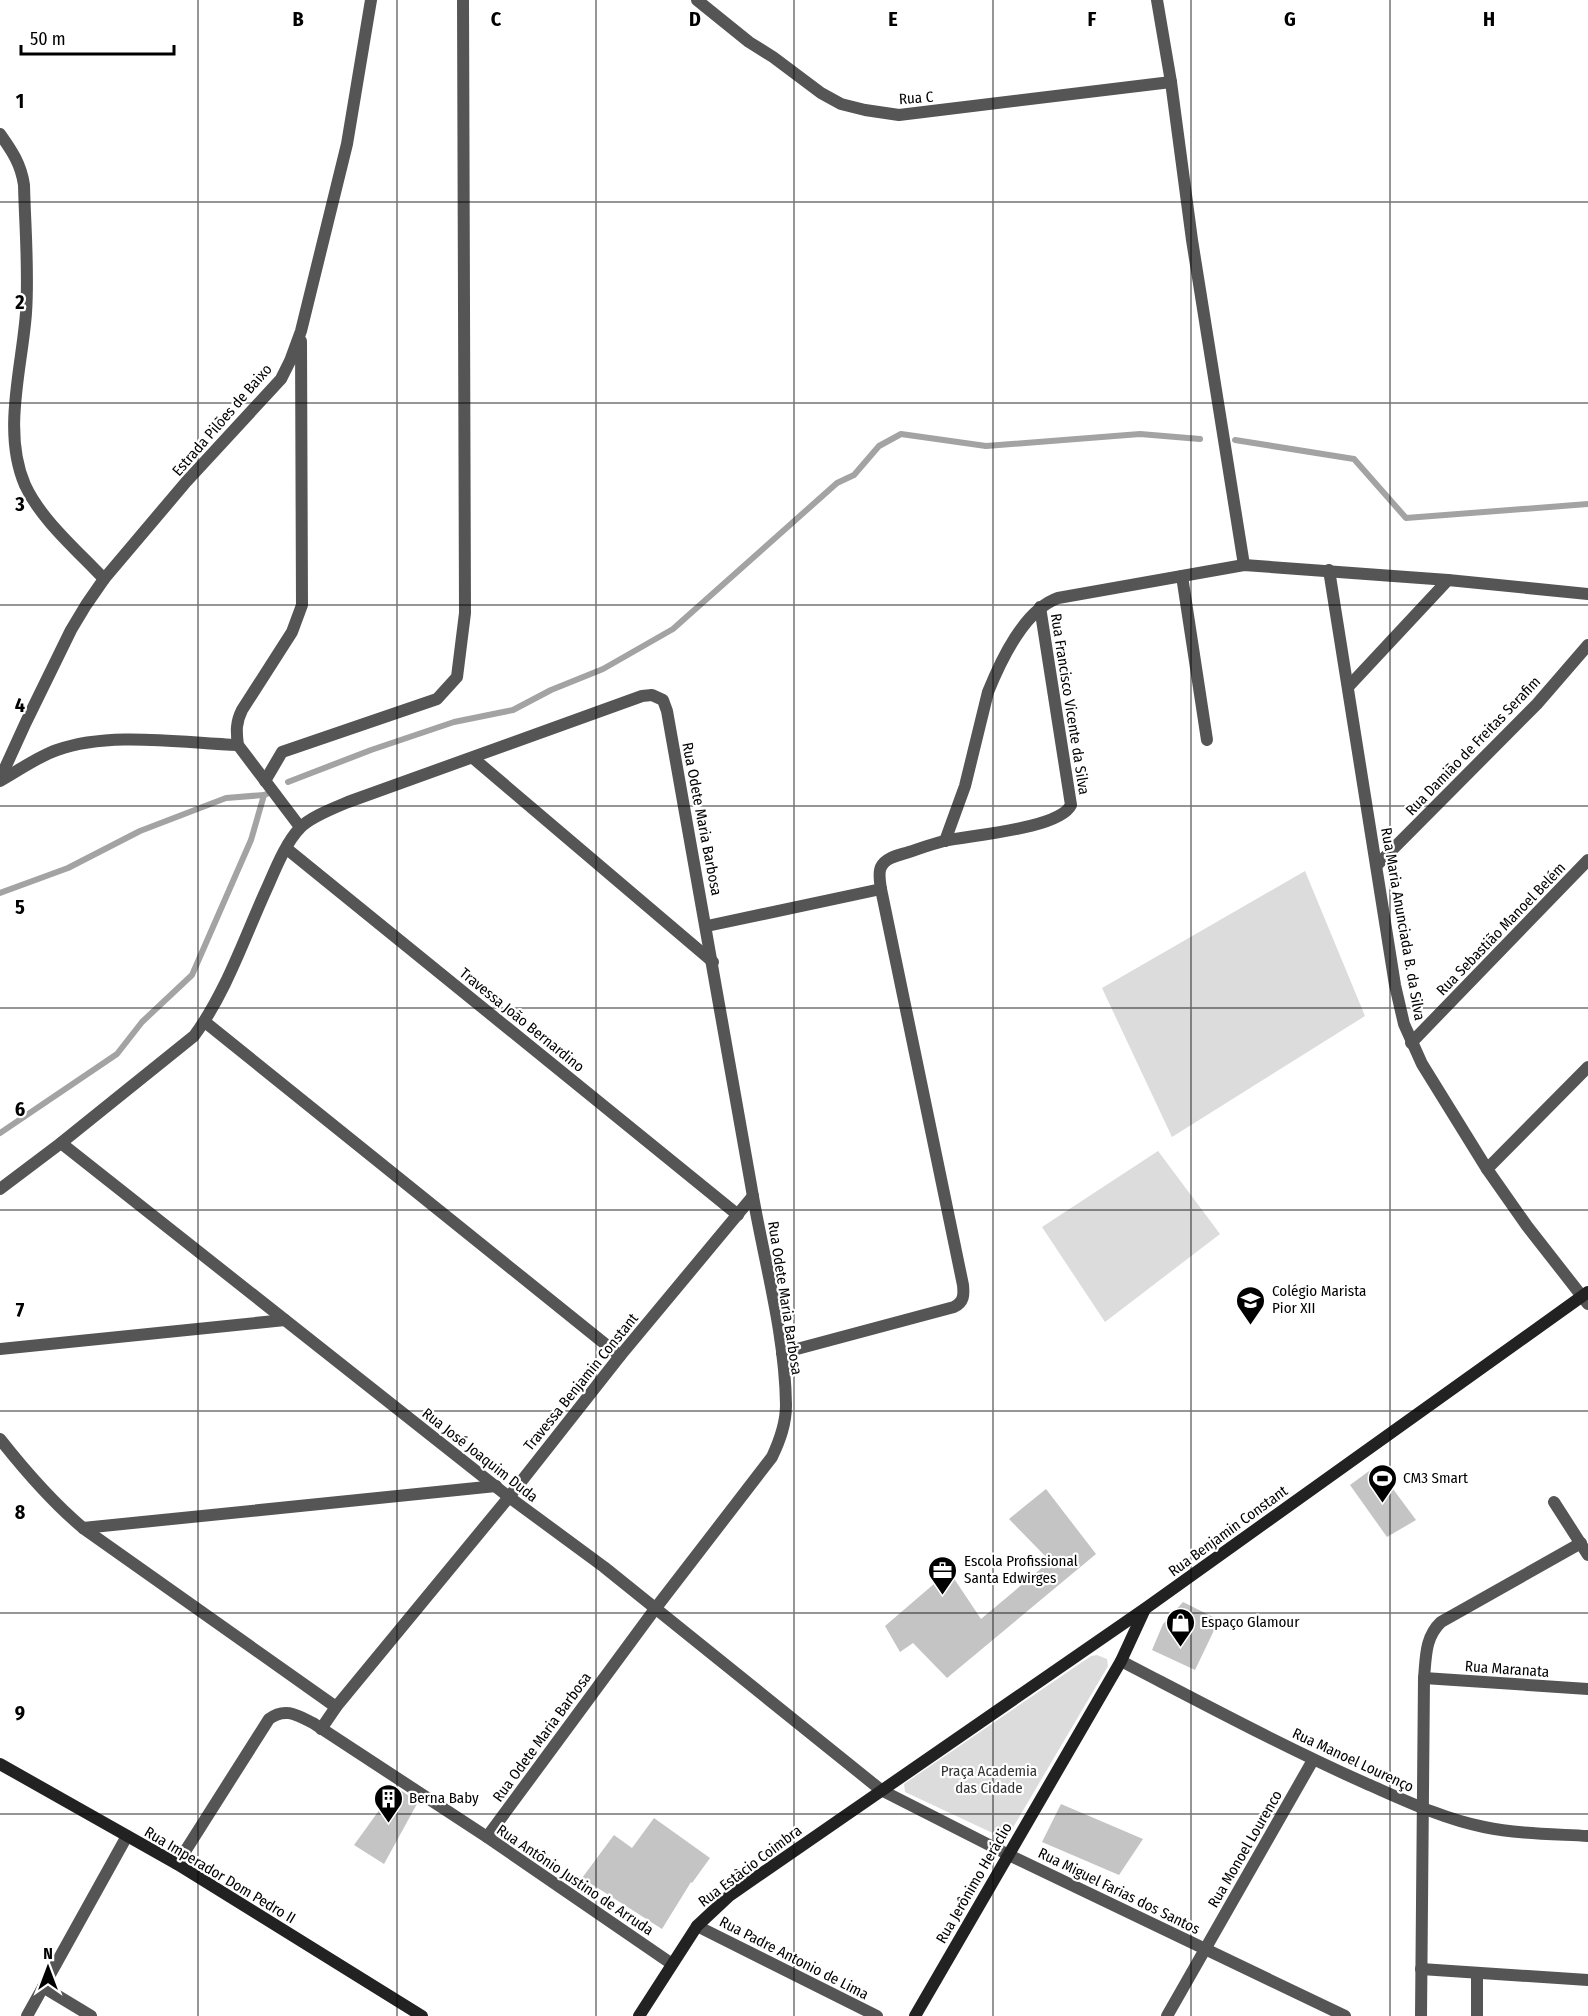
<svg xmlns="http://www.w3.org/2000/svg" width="1588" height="2016" viewBox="0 0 1588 2016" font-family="'Fira Sans Condensed',sans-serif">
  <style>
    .green { fill: #dcdcdc }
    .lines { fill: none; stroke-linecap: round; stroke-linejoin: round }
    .stream { stroke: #a3a3a3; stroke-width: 6 }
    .building { fill: #c4c4c4 }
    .street { stroke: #555; stroke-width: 12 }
    .secondary { stroke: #222; stroke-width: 12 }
    .grid { fill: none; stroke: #000; stroke-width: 1.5; stroke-opacity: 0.55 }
    .labels { text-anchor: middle; stroke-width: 4.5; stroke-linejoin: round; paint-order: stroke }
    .street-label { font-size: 15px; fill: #000; stroke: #fff }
    .poi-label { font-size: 15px; fill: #000; stroke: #fff; text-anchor: start }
    .park-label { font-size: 15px; fill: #333; stroke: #fff }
    .grid-label { font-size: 20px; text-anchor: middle; font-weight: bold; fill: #000; stroke: #fff; stroke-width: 4.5; stroke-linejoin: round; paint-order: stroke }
  </style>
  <rect width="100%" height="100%" fill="#fff"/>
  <g class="green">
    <polygon points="1305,871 1365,1016 1172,1137 1102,988"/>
    <polygon points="1158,1151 1220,1234 1105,1322 1042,1227"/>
    <polygon points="1097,1655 1107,1659 1108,1666 1008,1836 999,1836 905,1792 904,1784 1091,1656"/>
  </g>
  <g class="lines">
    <g class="stream">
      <polyline points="1235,440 1354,459 1406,518 1588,504"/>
      <polyline points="288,782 371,750 454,722 513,710 551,690 603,669 673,629 837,483 854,475 879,446 901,434 986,446 1140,434 1200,439"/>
      <polyline points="0,893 68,868 140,831 226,798 264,795"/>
      <polyline points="0,1133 117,1054 142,1022 192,975 251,840 264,795 269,793"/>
    </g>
  </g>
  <g class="building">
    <polygon points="1376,1466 1416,1520 1387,1537 1350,1485"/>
    <polygon points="1046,1489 1096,1554 947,1678 913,1643 900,1652 885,1626 949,1571 981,1619 1050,1561 1009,1519"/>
    <polygon points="1183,1602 1219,1620 1195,1670 1152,1650 1163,1624"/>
    <polygon points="396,1787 418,1802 384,1864 354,1845"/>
    <polygon points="1061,1804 1143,1839 1119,1875 1042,1842"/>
    <polygon points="654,1818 710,1858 692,1883 691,1882 662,1929 582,1878 614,1835 632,1848"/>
  </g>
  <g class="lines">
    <g class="street">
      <polyline points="697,0 749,42 773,57 821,93 841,104 865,110 899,115 1171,82"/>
      <polyline points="1157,0 1171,82 1192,240 1244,565"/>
      <path d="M0,134c12,17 21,30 24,51 1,43 5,86 2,128 -4,55 -24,119 -1,172 16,35 53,66 79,94"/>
      <polyline points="1329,570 1395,985 1404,1024 1422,1064 1487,1169 1527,1226 1588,1304"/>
      <polyline points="1182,576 1207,740"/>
      <polyline points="1349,686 1448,580"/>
      <polyline points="473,758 713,962"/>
      <polyline points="0,779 26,722 71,630 86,605 104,579 186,482 281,379 290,361 301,331 347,144 371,0"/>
      <path d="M0,781c18,-10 37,-24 57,-31 53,-19 125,-7 181,-5"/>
      <polyline points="265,781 282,752 437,699 457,677 465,613 463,0"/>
      <path d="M300,827l-62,-82c-2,-14 -2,-23 4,-35l50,-78 10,-27 -1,-264"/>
      <path d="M945,841l20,-55 23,-94c13,-32 36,-82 70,-94l186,-33 204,15 140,14"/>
      <polyline points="287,849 738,1215"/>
      <polyline points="1377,865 1537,704 1588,645"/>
      <polyline points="707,926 881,889"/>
      <polyline points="205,1022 620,1356"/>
      <polyline points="1411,1043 1588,860"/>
      <polyline points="61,1143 509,1497 604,1567 881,1790 1007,1854 1345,2016"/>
      <polyline points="1487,1169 1588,1067"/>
      <path d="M0,1189l61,-46 133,-107c32,-43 51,-100 73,-148 8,-18 19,-46 33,-60 10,-11 34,-20 48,-26l294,-106 10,-1 11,5 4,11c29,158 57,316 84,474 12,73 34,146 35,220 0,19 -6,35 -14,52l-117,152 -168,228"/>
      <polyline points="0,1349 285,1320"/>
      <path d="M782,1353l172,-46c10,-5 10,-12 9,-22l-82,-396c-1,-7 -3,-16 0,-22 5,-10 19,-12 28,-15 12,-4 23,-8 35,-11 27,-6 115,-12 127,-36l-31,-198"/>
      <path d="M0,1439c26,33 51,62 83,89l253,179"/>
      <polyline points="1554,1502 1588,1555"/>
      <polyline points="83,1528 496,1486"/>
      <path d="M1121,1661c81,42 161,85 244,122 39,17 78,36 119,44 34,7 69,7 104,9"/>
      <polyline points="1424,1678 1588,1689"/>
      <polyline points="321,1729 336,1707 509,1497 620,1356 753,1196"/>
      <path d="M177,1864l92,-145c16,-12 28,-4 44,4l174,114 185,127"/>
      <polyline points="697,1926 877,2016"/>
      <polyline points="1421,1969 1588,1980"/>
      <polyline points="43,1987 91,2016"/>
      <polyline points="27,2016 127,1836"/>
      <polyline points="1167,2016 1313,1760"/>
      <path d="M1421,2016l3,-338c2,-21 1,-41 17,-56l140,-79"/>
      <polyline points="1477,2016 1477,1973"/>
    </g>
    <g class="secondary">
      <polyline points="0,1764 177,1864 422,2016"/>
      <polyline points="639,2016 697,1926 729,1896 1146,1608 1588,1292"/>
      <polyline points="915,2016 1121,1661 1145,1609"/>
    </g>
  </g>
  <path class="grid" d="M198,0v2016M397,0v2016M596,0v2016M794,0v2016M993,0v2016M1191,0v2016M1390,0v2016M0,202h1588M0,403h1588M0,605h1588M0,806h1588M0,1008h1588M0,1210h1588M0,1411h1588M0,1613h1588M0,1814h1588"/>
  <defs>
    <symbol id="school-pin" viewBox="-11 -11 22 30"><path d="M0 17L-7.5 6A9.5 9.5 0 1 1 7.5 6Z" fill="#000" stroke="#fff"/><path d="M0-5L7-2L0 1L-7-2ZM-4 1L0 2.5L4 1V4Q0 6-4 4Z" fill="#fff"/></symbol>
    <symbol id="stadium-pin" viewBox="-11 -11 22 30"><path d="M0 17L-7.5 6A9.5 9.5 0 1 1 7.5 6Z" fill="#000" stroke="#fff"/><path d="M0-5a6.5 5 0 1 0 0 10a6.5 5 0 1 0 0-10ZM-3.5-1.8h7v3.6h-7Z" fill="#fff"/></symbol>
    <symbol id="office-pin" viewBox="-11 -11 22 30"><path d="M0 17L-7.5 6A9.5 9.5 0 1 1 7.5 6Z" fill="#000" stroke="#fff"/><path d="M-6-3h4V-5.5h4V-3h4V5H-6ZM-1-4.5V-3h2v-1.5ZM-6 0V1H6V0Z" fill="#fff"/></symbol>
    <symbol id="shop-pin" viewBox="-11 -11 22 30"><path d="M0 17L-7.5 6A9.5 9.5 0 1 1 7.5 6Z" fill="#000" stroke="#fff"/><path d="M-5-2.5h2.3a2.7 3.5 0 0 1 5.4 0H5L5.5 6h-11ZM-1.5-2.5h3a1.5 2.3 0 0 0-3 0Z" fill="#fff"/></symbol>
    <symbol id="building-pin" viewBox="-11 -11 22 30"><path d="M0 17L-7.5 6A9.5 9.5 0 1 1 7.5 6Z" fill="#000" stroke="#fff"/><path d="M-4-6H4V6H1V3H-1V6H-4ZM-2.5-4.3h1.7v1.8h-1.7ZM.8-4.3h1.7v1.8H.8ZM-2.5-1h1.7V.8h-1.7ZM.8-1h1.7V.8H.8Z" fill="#fff"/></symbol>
  </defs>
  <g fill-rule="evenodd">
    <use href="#school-pin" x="1234" y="1284" width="33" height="45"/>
    <use href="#stadium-pin" x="1366" y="1462" width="33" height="45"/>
    <use href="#office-pin" x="926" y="1554" width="33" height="45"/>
    <use href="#shop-pin" x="1164" y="1606" width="33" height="45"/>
    <use href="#building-pin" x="372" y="1782" width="33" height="45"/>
  </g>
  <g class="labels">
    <g class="street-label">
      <text transform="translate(916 98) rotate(-4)" y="5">Rua C</text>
      <text transform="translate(222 420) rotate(-49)" y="5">Estrada Pilões de Baixo</text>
      <text transform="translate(1070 704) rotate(81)" y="5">Rua Francisco Vicente da Silva</text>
      <text transform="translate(1473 746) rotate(-46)" y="5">Rua Damião de Freitas Serafim</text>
      <text transform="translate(702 819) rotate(79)" y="5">Rua Odete Maria Barbosa</text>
      <text transform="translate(1403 924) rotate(80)" y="5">Rua Maria Anunciada B. da Silva</text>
      <text transform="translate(1501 929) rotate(-46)" y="5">Rua Sebastião Manoel Belém</text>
      <text transform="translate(522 1020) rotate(39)" y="5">Travessa João Bernardino</text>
      <text transform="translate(785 1298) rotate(81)" y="5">Rua Odete Maria Barbosa</text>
      <text transform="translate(581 1382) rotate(-51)" y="5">Travessa Benjamin Constant</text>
      <text transform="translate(480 1455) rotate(38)" y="5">Rua José Joaquim Duda</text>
      <text transform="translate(1228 1531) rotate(-36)" y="5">Rua Benjamin Constant</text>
      <text transform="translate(1507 1669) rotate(4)" y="5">Rua Maranata</text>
      <text transform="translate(542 1737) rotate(-54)" y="5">Rua Odete Maria Barbosa</text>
      <text transform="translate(1353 1760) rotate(25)" y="5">Rua Manoel Lourenço</text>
      <text transform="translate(1245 1849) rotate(-60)" y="5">Rua Monoel Lourenco</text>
      <text transform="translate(750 1866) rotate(-37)" y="5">Rua Estàcio Coimbra</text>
      <text transform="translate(220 1875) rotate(31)" y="5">Rua Imperador Dom Pedro II</text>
      <text transform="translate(575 1880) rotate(34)" y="5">Rua Antônio Justino de Arruda</text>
      <text transform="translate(974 1883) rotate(-60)" y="5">Rua Jerônimo Heráclio</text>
      <text transform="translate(1119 1891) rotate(26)" y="5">Rua Miguel Farias dos Santos</text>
      <text transform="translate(794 1958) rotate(27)" y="5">Rua Padre Antonio de Lima</text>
    </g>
    <g class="poi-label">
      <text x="1272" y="1296">Colégio Marista<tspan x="1272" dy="17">Pior XII</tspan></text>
      <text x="1403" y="1483">CM3 Smart</text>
      <text x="964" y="1566">Escola Profissional<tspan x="964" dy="17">Santa Edwirges</tspan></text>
      <text x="1201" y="1627">Espaço Glamour</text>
      <text x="409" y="1803">Berna Baby</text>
    </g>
    <g class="park-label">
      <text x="989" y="1776">Praça Academia<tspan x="989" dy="17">das Cidade</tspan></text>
    </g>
  </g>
  <g class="grid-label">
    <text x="298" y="26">B</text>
    <text x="496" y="26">C</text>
    <text x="695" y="26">D</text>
    <text x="893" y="26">E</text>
    <text x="1092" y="26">F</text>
    <text x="1290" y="26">G</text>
    <text x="1489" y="26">H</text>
    <text x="20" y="108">1</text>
    <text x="20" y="309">2</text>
    <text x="20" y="511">3</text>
    <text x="20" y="712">4</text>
    <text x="20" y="914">5</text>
    <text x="20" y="1116">6</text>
    <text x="20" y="1317">7</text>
    <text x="20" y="1519">8</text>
    <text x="20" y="1720">9</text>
  </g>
  <g transform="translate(48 1968)" stroke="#ffffff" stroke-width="4.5" paint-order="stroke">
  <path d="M0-4.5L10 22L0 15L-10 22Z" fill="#000000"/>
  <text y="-9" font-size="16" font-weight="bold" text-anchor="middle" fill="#000000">N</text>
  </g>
  <path d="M21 45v9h153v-9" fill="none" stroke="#000000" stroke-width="3"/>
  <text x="30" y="45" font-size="18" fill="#000000" stroke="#ffffff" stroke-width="4.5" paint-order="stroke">50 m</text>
</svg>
